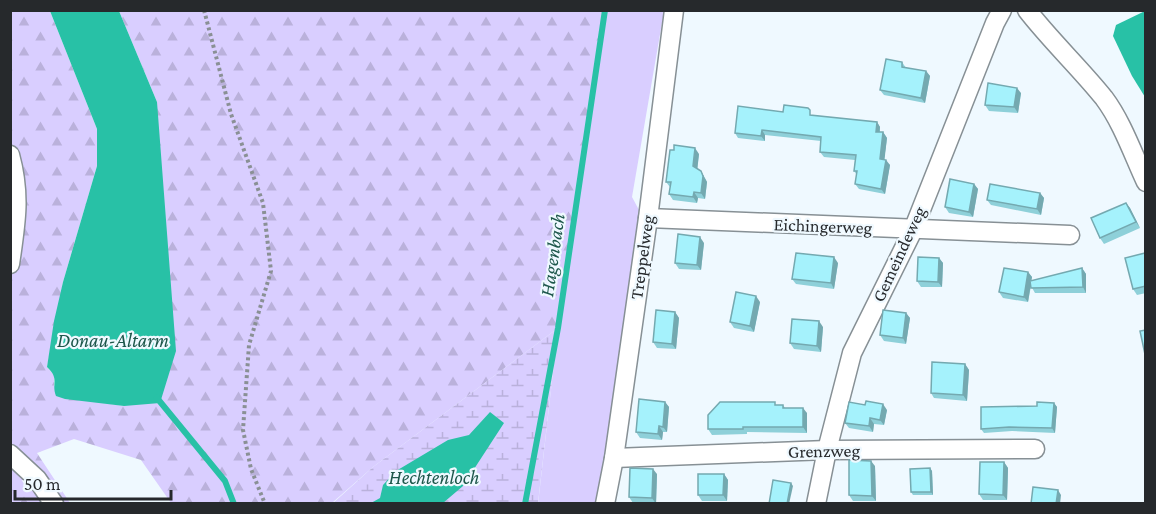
<svg xmlns="http://www.w3.org/2000/svg" width="1156" height="514" viewBox="0 0 1156 514" font-family="'Crimson Pro',serif">
  <style>
    .green { fill: #d9ceff }
    .forest { fill: url(#forest-firs) }
    .wetland { fill: url(#wetland-marsh) }
    .water { fill: #28c1a6 }
    .lines { fill: none; stroke-linecap: round; stroke-linejoin: round }
    .stream { stroke: #28c1a6; stroke-width: 6 }
    .minor-casing { stroke: #879095; stroke-width: 21 }
    .path { stroke: #8a9095; stroke-width: 4; stroke-dasharray: 3 3; stroke-linecap: butt }
    .minor { stroke: #fff; stroke-width: 18 }
    .wall { fill: #8ed0d9 }
    .shaded-wall { fill: #74a9b0 }
    .building { fill: #a5f2fc; stroke: #74a9b0; stroke-width: 1.5 }
    .labels { text-anchor: middle; stroke-width: 4.5; stroke-linejoin: round; paint-order: stroke }
    .street-label { font-size: 18px; fill: #26292c; stroke: #eff9ff }
    .water-label { font-size: 20px; font-style: italic; fill: #1d574b; stroke: #eff9ff }
  </style>
  <defs>
    <pattern id="forest-firs" width="22" height="20" patternUnits="userSpaceOnUse" patternTransform="scale(1.5)"><rect width="22" height="20" fill="#d9ceff"/><path d="M5 1l3.5 6h-7zM16 11l3.5 6h-7z" fill="#bab1db"/></pattern>
    <pattern id="wetland-marsh" width="20" height="14" patternUnits="userSpaceOnUse" patternTransform="scale(1.5)"><rect width="20" height="14" fill="#d9ceff"/><path d="M1 5h8M5 5V1M11 12h8M15 12V8" fill="none" stroke="#bab1db"/></pattern>
  </defs>
  <rect width="100%" height="100%" fill="#eff9ff"/>
  <polygon class="green" points="605,11 664,11 632,197 639,210 610,430 595,503 538,504 558,328"/>
  <polygon class="forest" points="10,11 50,11 97,129 98,147 97,166 63,282 47,367 54,375 54,386 97,402 124,406 157,102 119,11 605,11 558,328 373,467 332,503 171,503 141,460 74,439 37,453 70,503 11,503"/>
  <polygon class="wetland" points="558,328 538,503 332,504 373,467"/>
  <g class="water">
    <path d="M50,11h69l38,91 19,249 -16,52 -36,3 -59,-7 -9,-3c-5,-13 4,-17 -9,-29l7,-46 9,-39 34,-116v-37z"/>
    <polygon points="1145,11 1145,97 1132,76 1113,36 1116,25"/>
    <polygon points="490,412 504,423 463,486 443,503 371,503 380,498 383,485 396,471 448,440 469,435"/>
  </g>
  <g class="lines">
    <g class="stream">
      <polyline points="157,398 225,481 234,504"/>
      <polyline points="525,504 558,328 605,10"/>
    </g>
    <defs>
      <g id="minor">
        <path d="M1027,10c24,31 53,58 77,88 18,24 29,56 42,84"/>
        <path d="M10,155c11,40 6,68 0,109"/>
        <polyline points="648,218 1070,235"/>
        <polyline points="10,454 37,479 54,504"/>
        <polyline points="614,458 827,450 1035,449"/>
        <polyline points="605,504 614,458 648,218 674,10"/>
        <polyline points="816,504 827,450 852,353 913,230 995,23 1002,10"/>
      </g>
    </defs>
    <use href="#minor" class="minor-casing"/>
    <polyline class="path" points="204,10 231,114 263,203 271,271 249,345 243,430 251,469 265,504"/>
    <use href="#minor" class="minor"/>
  </g>
  <g class="wall">
    <polygon points="902,62 906,68 926,71 930,76 925,103 884,95 880,90"/>
    <polygon points="1021,93 1018,113 989,111 985,105"/>
    <polygon points="783,112 877,122 880,127 880,132 883,132 887,138 884,160 890,165 885,194 859,189 855,184 857,175 854,171 855,160 824,157 820,152 821,141 765,135 765,141 738,138 735,133"/>
    <polygon points="699,154 697,169 701,171 707,182 705,199 698,198 697,203 673,200 669,194 670,187 666,182"/>
    <polygon points="974,184 978,189 973,217 949,213 945,207"/>
    <polygon points="1040,193 1044,198 1041,215 991,205 987,200"/>
    <polygon points="1126,203 1130,208 1140,228 1104,244 1100,238"/>
    <polygon points="704,243 701,270 679,269 675,263"/>
    <polygon points="1145,253 1146,293 1137,295 1133,289"/>
    <polygon points="939,258 943,263 942,287 921,287 917,281"/>
    <polygon points="838,263 834,289 796,284 792,279"/>
    <polygon points="1082,268 1086,274 1086,293 1035,293 1031,286 1028,302 1003,298 999,292 1028,272 1032,277 1031,281"/>
    <polygon points="760,302 754,332 734,328 730,322"/>
    <polygon points="675,312 679,318 676,349 657,348 653,342"/>
    <polygon points="906,313 910,318 906,344 884,341 880,335"/>
    <polygon points="823,327 821,352 794,349 790,343"/>
    <polygon points="965,364 969,370 967,401 934,398 931,393"/>
    <polygon points="665,402 669,407 667,432 663,432 662,440 640,438 636,432"/>
    <polygon points="1054,403 1057,407 1055,433 1012,431 984,433 981,429 1037,406"/>
    <polygon points="778,405 783,405 785,408 807,413 807,433 747,432 747,434 712,435 708,429"/>
    <polygon points="887,410 884,425 874,424 873,432 849,428 845,423"/>
    <polygon points="1004,462 1008,468 1007,500 983,500 979,494"/>
    <polygon points="875,466 876,501 853,501 849,495"/>
    <polygon points="930,468 932,471 933,495 913,495 911,492"/>
    <polygon points="657,474 656,504 633,503 629,497"/>
    <polygon points="724,474 728,480 727,501 702,501 698,495"/>
  </g>
  <g class="shaded-wall">
    <polygon points="926,71 930,76 925,103 921,98"/>
    <polygon points="1017,88 1021,93 1018,113 1014,107"/>
    <polygon points="877,122 880,127 879,137 876,132"/>
    <polygon points="762,130 765,135 765,141 761,136"/>
    <polygon points="883,132 887,138 884,164 880,159"/>
    <polygon points="695,148 699,154 697,172 693,166"/>
    <polygon points="886,160 890,165 885,194 881,189"/>
    <polygon points="701,171 707,182 705,199 701,193"/>
    <polygon points="974,184 978,189 973,217 969,212"/>
    <polygon points="694,192 698,198 697,203 693,197"/>
    <polygon points="1040,193 1044,198 1041,215 1037,209"/>
    <polygon points="1126,203 1130,208 1140,228 1136,222"/>
    <polygon points="700,237 704,243 701,270 697,265"/>
    <polygon points="834,257 838,263 834,289 831,283"/>
    <polygon points="939,258 943,263 942,287 938,282"/>
    <polygon points="1082,268 1086,274 1086,293 1083,287"/>
    <polygon points="1028,272 1032,277 1028,302 1024,297"/>
    <polygon points="756,296 760,302 754,332 750,326"/>
    <polygon points="675,312 679,318 676,349 672,344"/>
    <polygon points="906,313 910,318 906,344 903,338"/>
    <polygon points="819,321 823,327 821,352 817,346"/>
    <polygon points="965,364 969,370 967,401 963,395"/>
    <polygon points="665,402 669,407 667,432 663,427"/>
    <polygon points="1054,403 1057,407 1055,433 1052,428"/>
    <polygon points="883,404 887,410 884,425 880,420"/>
    <polygon points="803,408 807,413 807,433 803,427"/>
    <polygon points="870,418 874,424 873,432 869,426"/>
    <polygon points="659,426 663,432 662,440 658,434"/>
    <polygon points="871,461 875,466 876,501 872,496"/>
    <polygon points="1004,462 1008,468 1007,500 1003,495"/>
    <polygon points="930,468 932,471 933,495 931,492"/>
    <polygon points="653,469 657,474 656,504 652,498"/>
    <polygon points="724,474 728,480 727,501 723,495"/>
    <polygon points="791,483 793,486 789,504 787,504"/>
    <polygon points="1058,490 1061,495 1060,504 1056,504"/>
  </g>
  <g class="building">
    <polygon points="886,59 902,62 902,67 926,71 921,98 880,90"/>
    <polygon points="988,83 1017,88 1014,107 985,105"/>
    <polygon points="784,105 808,108 810,110 810,115 877,122 876,132 883,132 880,159 886,160 881,189 855,184 857,171 854,171 856,155 820,152 821,137 762,130 761,136 735,133 738,106 783,112"/>
    <polygon points="674,145 695,148 693,166 701,171 703,176 701,193 694,192 693,197 669,194 671,182 666,182 670,150 674,150"/>
    <polygon points="950,179 974,184 969,212 945,207"/>
    <polygon points="990,184 1040,193 1037,209 987,200"/>
    <polygon points="1126,203 1136,222 1100,238 1091,218"/>
    <polygon points="678,234 700,237 697,265 675,263"/>
    <polygon points="796,253 834,257 831,283 792,279"/>
    <polygon points="1145,253 1146,286 1133,289 1125,258"/>
    <polygon points="918,257 939,258 938,282 917,281"/>
    <polygon points="1004,268 1028,272 1024,297 999,292"/>
    <polygon points="1082,268 1083,287 1031,288 1030,281"/>
    <polygon points="736,292 756,296 750,326 730,322"/>
    <polygon points="656,310 675,312 672,344 653,342"/>
    <polygon points="883,310 906,313 903,338 880,335"/>
    <polygon points="792,319 819,321 817,346 790,343"/>
    <polygon points="1146,330 1146,359 1140,331"/>
    <polygon points="932,362 965,364 963,395 931,393"/>
    <polygon points="639,399 665,402 663,427 659,426 658,434 636,432"/>
    <polygon points="866,401 883,404 880,420 870,418 869,426 845,423 849,402 865,405"/>
    <polygon points="720,402 775,402 775,405 783,405 783,408 803,408 803,427 743,427 743,429 708,429 708,415"/>
    <polygon points="1037,402 1054,403 1052,428 1009,427 981,429 981,407 1037,406"/>
    <polygon points="849,460 871,461 872,496 849,495"/>
    <polygon points="980,462 1004,462 1003,495 979,494"/>
    <polygon points="630,468 653,469 652,498 629,497"/>
    <polygon points="930,468 931,492 911,492 910,469"/>
    <polygon points="698,474 724,474 723,495 698,495"/>
    <polygon points="773,480 791,483 787,504 769,504"/>
    <polygon points="1033,487 1058,490 1056,504 1031,504"/>
  </g>
  <g class="labels">
    <g class="street-label">
      <text transform="translate(823 226) rotate(2)" y="6">Eichingerweg</text>
      <text transform="translate(899 254) rotate(-65)" y="6">Gemeindeweg</text>
      <text transform="translate(642 257) rotate(-82)" y="6">Treppelweg</text>
      <text transform="translate(824 451) rotate(-1)" y="6">Grenzweg</text>
    </g>
    <g class="water-label">
      <text transform="translate(552 255) rotate(-82)" y="7">Hagenbach</text>
      <text x="113" y="347">Donau-Altarm</text>
      <text x="434" y="484">Hechtenloch</text>
    </g>
  </g>
  <rect width="1156" height="514" fill="none" stroke="#26292c" stroke-width="24"/>
  <path d="M15 490v9h156v-9" fill="none" stroke="#26292c" stroke-width="3"/>
  <text x="24" y="490" font-size="18" fill="#26292c" stroke="#eff9ff" stroke-width="4.5" paint-order="stroke">50 m</text>
</svg>
